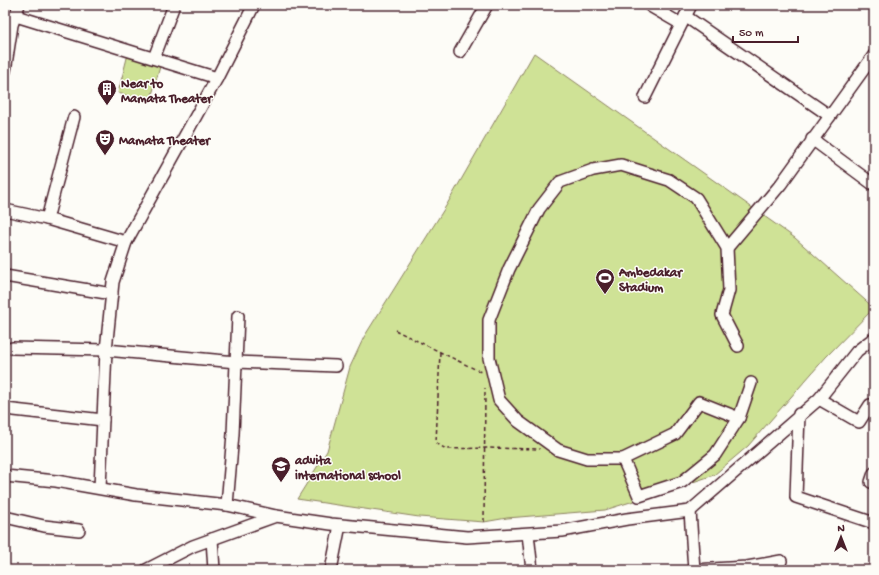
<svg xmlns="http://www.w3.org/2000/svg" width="879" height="575" viewBox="0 0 879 575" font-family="'Gochi Hand',sans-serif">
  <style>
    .green { fill: #cfe296; stroke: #8c8060 }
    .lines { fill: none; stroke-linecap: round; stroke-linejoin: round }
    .minor-casing { stroke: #4a1f2b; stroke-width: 14 }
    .path { stroke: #4a1f2b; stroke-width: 1.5; stroke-dasharray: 4 3; stroke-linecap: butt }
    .minor { stroke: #fdfcf7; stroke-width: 11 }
    .labels { text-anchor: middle; stroke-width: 3; stroke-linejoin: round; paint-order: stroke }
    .poi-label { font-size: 13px; font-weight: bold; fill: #4a1f2b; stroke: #fdfcf7; text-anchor: start }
  </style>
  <rect width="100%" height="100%" fill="#fdfcf7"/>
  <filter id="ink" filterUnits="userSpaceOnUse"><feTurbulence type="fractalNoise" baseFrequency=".025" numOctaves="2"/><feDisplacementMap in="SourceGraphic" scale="8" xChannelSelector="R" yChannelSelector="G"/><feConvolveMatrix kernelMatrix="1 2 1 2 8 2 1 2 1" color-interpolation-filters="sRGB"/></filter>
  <g filter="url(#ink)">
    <g class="green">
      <polygon points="534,53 795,238 874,308 826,357 748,446 714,475 669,490 605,510 507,518 484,522 419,517 297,499 327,451 350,367 364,337 446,206"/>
      <polygon points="128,54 161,63 150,102 118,93"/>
    </g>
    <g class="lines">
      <defs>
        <g id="minor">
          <polyline points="650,6 681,24"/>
          <polyline points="5,16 16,16 217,78"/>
          <polyline points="685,16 830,116"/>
          <polyline points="460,52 487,5"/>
          <polyline points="154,58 174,5"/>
          <polyline points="5,71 12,25 19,5"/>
          <polyline points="645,97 691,5"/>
          <polyline points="812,139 874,185"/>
          <polyline points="5,210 47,219 126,242"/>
          <polyline points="47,219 74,117"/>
          <polyline points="727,248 781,184 874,55"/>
          <polyline points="5,276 112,294"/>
          <polyline points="738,346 722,315 729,290 727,248 696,198 669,180 621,165 593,170 560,182 539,209 509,269 489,320 489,358 499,400 518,421 558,450 587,459 623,459 675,434 699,402 739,418"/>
          <polyline points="12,348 106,350 236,362 336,366"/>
          <polyline points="819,399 859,422 870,405 874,406"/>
          <polyline points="5,409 103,420"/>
          <polyline points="799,414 796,497 874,523"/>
          <polyline points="623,459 639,496 682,482 715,455 739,418 751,383"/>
          <polyline points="5,476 56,481 136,495 227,505 276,516 331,524 467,537 562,531 627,519 690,511 819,399 857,351 874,338"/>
          <polyline points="871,482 874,473"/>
          <polyline points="100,488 106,350 113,282 126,242 217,78 254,5"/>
          <polyline points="227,505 233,434 238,316"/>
          <polyline points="690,511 694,570"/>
          <polyline points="5,517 44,526 79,530"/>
          <polyline points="528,534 532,570"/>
          <polyline points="212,539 214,570"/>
          <polyline points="146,570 193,546 276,516"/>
          <polyline points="331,570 340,525"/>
          <polyline points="694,570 747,567 781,561"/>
        </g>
      </defs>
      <use href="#minor" class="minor-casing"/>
      <g class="path">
        <polyline points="395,330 483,373"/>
        <polyline points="440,352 436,443 446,449 486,448 540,449"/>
        <polyline points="484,522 485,388"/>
      </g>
      <use href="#minor" class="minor"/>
    </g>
  </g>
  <defs>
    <symbol id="building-pin" viewBox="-11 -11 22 30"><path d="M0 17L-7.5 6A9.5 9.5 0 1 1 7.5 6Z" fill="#4a1f2b" stroke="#fdfcf7"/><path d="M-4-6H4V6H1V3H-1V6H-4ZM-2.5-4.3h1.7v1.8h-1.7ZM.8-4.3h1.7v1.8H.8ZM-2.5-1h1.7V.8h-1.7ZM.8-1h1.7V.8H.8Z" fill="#fff"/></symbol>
    <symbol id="theatre-pin" viewBox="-11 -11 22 30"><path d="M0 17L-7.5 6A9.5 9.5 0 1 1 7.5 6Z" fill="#4a1f2b" stroke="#fdfcf7"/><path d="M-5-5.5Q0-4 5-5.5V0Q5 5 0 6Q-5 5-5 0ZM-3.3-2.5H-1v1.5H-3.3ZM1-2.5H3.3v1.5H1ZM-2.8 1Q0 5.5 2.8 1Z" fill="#fff"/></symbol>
    <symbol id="stadium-pin" viewBox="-11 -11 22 30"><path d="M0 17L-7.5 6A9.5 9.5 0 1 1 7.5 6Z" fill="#4a1f2b" stroke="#fdfcf7"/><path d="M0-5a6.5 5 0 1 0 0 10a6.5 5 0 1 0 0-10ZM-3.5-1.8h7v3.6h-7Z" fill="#fff"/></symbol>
    <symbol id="school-pin" viewBox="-11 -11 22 30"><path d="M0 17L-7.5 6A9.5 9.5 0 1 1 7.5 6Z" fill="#4a1f2b" stroke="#fdfcf7"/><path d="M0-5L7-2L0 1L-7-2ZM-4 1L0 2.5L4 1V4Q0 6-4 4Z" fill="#fff"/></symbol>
  </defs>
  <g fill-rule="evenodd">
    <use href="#building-pin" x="96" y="78" width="22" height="30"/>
    <use href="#theatre-pin" x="94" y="128" width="22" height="30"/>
    <use href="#stadium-pin" x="594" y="267" width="22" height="30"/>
    <use href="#school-pin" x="270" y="455" width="22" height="30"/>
  </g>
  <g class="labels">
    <g class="poi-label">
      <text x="121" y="87">Near to<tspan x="121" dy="15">Mamata Theater</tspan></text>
      <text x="119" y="144">Mamata Theater</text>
      <text x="619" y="276">Ambedakar<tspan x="619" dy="15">Stadium</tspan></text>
      <text x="295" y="464">advita<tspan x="295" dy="15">international school</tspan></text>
    </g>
  </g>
  <rect width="879" height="575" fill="none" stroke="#fdfcf7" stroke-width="20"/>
  <rect x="10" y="10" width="859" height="555" fill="none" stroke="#4a1f2b" stroke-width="1.5" filter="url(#ink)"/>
  <g transform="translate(841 537)" stroke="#fdfcf7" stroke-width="3" paint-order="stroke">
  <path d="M0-3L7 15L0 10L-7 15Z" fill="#4a1f2b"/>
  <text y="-6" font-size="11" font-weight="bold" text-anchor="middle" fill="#4a1f2b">N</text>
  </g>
  <path d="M733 36v6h65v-6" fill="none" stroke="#4a1f2b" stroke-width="2"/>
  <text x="739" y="36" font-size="12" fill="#4a1f2b" stroke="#fdfcf7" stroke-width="3" paint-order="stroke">50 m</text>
</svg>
